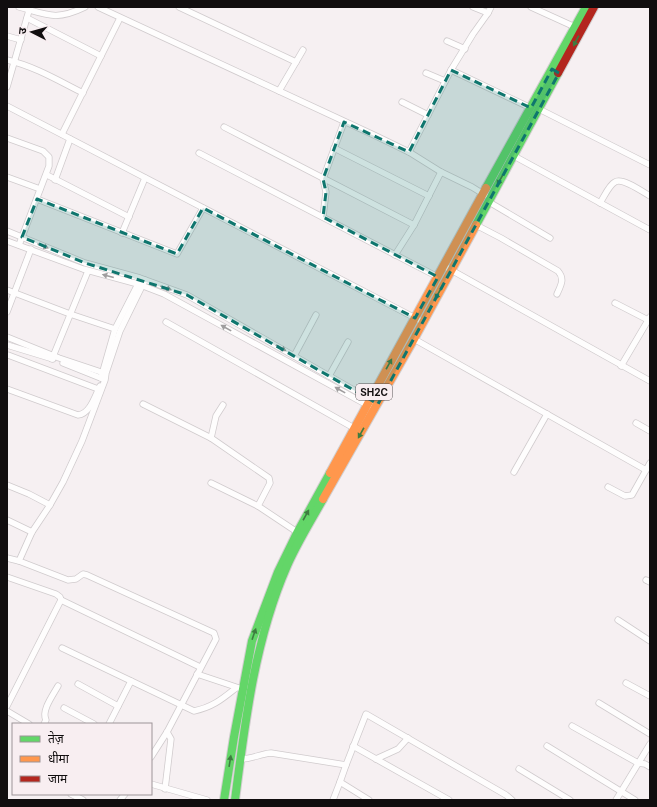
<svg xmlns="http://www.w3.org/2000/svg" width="657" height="807" viewBox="0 0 657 807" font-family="Inter,'Noto Sans Devanagari',sans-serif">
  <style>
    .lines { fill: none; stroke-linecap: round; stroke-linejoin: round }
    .street-casing { stroke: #d0cbcd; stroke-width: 7 }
    .fast-casing { stroke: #d1cecf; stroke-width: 10 }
    .slow-casing { stroke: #d1cecf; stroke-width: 10 }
    .jam-casing { stroke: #d1cecf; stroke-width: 10 }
    .street { stroke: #fefdfd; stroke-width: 5.5 }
    .fast { stroke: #63d668; stroke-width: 8 }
    .slow { stroke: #ff974d; stroke-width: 8 }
    .jam { stroke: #b3261e; stroke-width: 8 }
    .oneway { fill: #3e7c40 }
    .oneway2 { fill: #9f9d9e }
    .marked { fill: #0f766e; fill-opacity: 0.2; stroke: #0f766e; stroke-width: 3; stroke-dasharray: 8 5; stroke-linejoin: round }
    .labels { text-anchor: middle; stroke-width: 3.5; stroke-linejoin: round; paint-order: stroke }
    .shield { fill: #f8eef1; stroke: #565153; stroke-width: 1 }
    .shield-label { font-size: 10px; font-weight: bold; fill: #110e0f }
  </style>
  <rect width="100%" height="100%" fill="#f6f0f2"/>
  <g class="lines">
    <defs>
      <g id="street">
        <path d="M19,7c29,8 37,14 66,0"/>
        <polyline points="98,7 376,136 409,152 441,172 472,187 485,195"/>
        <polyline points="179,7 296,62"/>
        <polyline points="473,7 488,13 491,7"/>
        <polyline points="531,7 575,27"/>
        <polyline points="27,18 101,56"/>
        <polyline points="7,36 21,40"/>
        <polyline points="447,41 465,49"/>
        <path d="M7,60c27,6 52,21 76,33"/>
        <polyline points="451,70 531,108"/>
        <polyline points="426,73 445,81"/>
        <polyline points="7,87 30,7"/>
        <polyline points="279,91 303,50"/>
        <polyline points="402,102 428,115"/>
        <polyline points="7,106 423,322"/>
        <polyline points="539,109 650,165"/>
        <polyline points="224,127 414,225"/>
        <polyline points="62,134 120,18"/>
        <polyline points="7,138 43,151 49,157 49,166 19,245"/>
        <polyline points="334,148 429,196"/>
        <polyline points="409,152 451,70 473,34 488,13"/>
        <polyline points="199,153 438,277"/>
        <polyline points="514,156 650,230"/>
        <polyline points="47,175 129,217"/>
        <polyline points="7,177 40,189"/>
        <polyline points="55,180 70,139"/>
        <polyline points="37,199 177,254 203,208"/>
        <polyline points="489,202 550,238"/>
        <path d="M600,203c4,-6 9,-18 15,-21 7,-5 28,10 35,14"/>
        <polyline points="323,217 326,192 323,179 344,122"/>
        <path d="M476,225l25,13 57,33c7,8 3,14 -1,23"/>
        <polyline points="7,231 85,263 140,278 187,295 373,401"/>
        <polyline points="122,233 145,178"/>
        <polyline points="7,241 83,269 138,284 164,294 369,406"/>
        <polyline points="395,255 414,225 441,172"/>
        <polyline points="444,266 650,381"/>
        <polyline points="145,280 120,331 106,373 105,380 82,441 63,482 50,505 32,532 19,561 68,580 76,579 83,574 87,575 214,633 216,639 167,732 151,757"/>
        <polyline points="7,290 70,314 115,329"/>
        <polyline points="615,303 650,321"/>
        <polyline points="7,312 31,249"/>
        <polyline points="166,322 354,428"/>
        <polyline points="7,337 59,358 104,373"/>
        <polyline points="414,339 646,470"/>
        <polyline points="7,345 53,359"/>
        <polyline points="8,355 98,389"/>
        <polyline points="294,356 316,315"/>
        <polyline points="52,359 88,271"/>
        <polyline points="63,363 103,379"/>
        <polyline points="621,366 650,317"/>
        <polyline points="329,376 348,342"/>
        <polyline points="101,378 115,329 139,282"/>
        <path d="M7,389l71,26c12,-1 17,-19 22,-29"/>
        <polyline points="143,404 211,438"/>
        <polyline points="223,405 216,416 211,438 269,478 270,483 258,506 300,534"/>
        <polyline points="636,423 650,431"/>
        <polyline points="514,472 547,414"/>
        <polyline points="211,483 258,506"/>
        <polyline points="7,485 29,494 50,505"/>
        <polyline points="608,487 625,496 632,495 650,463"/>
        <polyline points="7,520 32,532"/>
        <polyline points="7,558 19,561"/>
        <polyline points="7,577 56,594 60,597 61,600 7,706"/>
        <polyline points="646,580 650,582"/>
        <polyline points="61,600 200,667"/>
        <polyline points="618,620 650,641"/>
        <path d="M62,648l132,63c19,-4 28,-12 42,-23"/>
        <polyline points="197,674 239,688"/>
        <polyline points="626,683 650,696"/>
        <polyline points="78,684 118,706"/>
        <polyline points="599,703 650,734"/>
        <polyline points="64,708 94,724"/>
        <polyline points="7,711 29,724"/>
        <path d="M44,724l2,-4c-5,-9 7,-25 12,-34"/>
        <polyline points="109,724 131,681"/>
        <polyline points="572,726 638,763 645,764 650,767"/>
        <polyline points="353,746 449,800"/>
        <polyline points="547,746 635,800"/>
        <path d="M241,759c11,0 19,-5 30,-6l75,12 20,-51 140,81 6,5"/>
        <polyline points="376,759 398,749 408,738"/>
        <polyline points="519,769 570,800"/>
        <polyline points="340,782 346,765"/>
        <polyline points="151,784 207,800"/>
        <polyline points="165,789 171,739 167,732"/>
        <polyline points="71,794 83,800"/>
        <polyline points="120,800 125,794"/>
        <polyline points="333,800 340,782 369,800"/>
        <polyline points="616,800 650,744"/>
      </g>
      <g id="fast">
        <polyline points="486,188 586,7"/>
        <polyline points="476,225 558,73"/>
        <polyline points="224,800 234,737 252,641 278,572 297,533 330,473"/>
        <path d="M235,800c10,-79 20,-161 52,-234 10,-23 24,-45 36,-67"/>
      </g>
      <g id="slow">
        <polyline points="330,473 486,188"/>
        <polyline points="323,499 414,339 476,225"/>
      </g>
      <polyline id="jam" points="558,73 594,7"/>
    </defs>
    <use href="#street" class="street-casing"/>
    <use href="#fast" class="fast-casing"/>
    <use href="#slow" class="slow-casing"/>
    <use href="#jam" class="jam-casing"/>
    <use href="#street" class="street"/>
    <use href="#fast" class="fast"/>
    <use href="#slow" class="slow"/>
    <use href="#jam" class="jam"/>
  </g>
  <defs><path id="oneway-solid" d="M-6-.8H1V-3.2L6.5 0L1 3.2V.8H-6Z"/></defs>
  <g class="oneway">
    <use href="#oneway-solid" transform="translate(576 41) rotate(118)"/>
    <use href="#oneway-solid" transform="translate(500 180) rotate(119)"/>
    <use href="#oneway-solid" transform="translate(438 294) rotate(119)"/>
    <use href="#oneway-solid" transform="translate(389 364) rotate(-61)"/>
    <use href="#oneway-solid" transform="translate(361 433) rotate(119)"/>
    <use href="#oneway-solid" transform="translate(306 515) rotate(-61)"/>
    <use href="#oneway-solid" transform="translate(254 634) rotate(-71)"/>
    <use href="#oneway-solid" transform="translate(230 761) rotate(-81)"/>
  </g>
  <g class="oneway2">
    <use href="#oneway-solid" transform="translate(43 246) rotate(23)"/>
    <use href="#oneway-solid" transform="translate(108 276) rotate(-165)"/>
    <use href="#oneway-solid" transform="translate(166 288) rotate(20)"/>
    <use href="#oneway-solid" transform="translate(226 328) rotate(-151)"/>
    <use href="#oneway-solid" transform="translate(281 348) rotate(30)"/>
    <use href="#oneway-solid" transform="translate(340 390) rotate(-151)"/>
  </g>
  <path class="marked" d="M552,69l7,4 -181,331 -191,-109 -102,-32 -63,-26 15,-38 140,55 26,-46 212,110 23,-41 -115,-60 3,-25 -3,-13 21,-57 65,30 42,-82 80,38z"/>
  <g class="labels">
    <rect class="shield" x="356" y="384" width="36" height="16" rx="3"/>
    <g class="shield-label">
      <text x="374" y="396">SH2C</text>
    </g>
  </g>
  <rect width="657" height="807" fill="none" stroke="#110e0f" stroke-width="16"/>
  <rect x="12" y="723" width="140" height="72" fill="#f8eef1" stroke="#9c9497"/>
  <rect x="20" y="736" width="20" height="6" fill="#63d668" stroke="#9c9497"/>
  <text x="48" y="743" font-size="12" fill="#110e0f">तेज़</text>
  <rect x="20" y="756" width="20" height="6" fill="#ff974d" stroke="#9c9497"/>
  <text x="48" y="763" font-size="12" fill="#110e0f">धीमा</text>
  <rect x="20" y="776" width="20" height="6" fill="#b3261e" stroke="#9c9497"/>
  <text x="48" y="783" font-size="12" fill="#110e0f">जाम</text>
  <g transform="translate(32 32) rotate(276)" stroke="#f8eef1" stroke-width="3" paint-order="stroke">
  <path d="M0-3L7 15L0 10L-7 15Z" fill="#110e0f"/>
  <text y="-6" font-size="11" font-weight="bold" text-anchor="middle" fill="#110e0f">उ</text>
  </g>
</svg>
